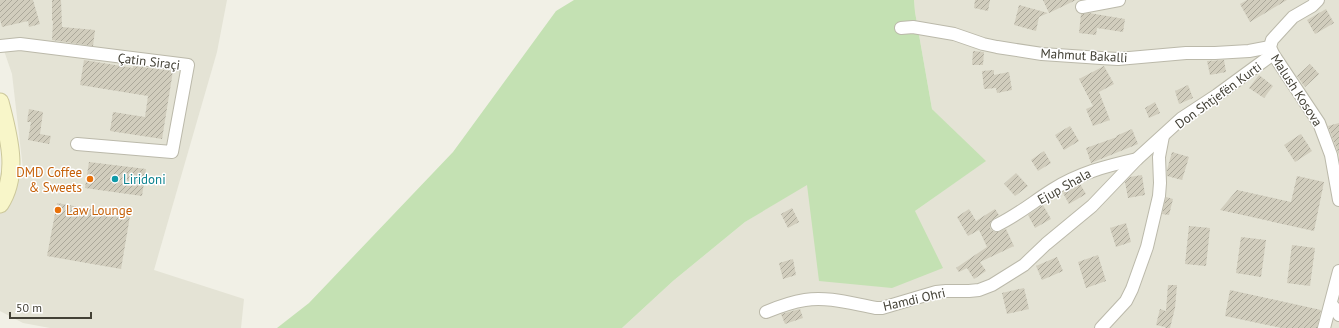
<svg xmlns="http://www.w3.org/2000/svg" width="1339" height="328" viewBox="0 0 1339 328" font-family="'PT Sans',sans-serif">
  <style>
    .residential { fill: #e4e3d5 }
    .green { fill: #c4e1b3 }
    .building { fill: url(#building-hatch) }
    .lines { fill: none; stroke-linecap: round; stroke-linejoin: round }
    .street-casing { stroke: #bbb9aa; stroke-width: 14 }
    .secondary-casing { stroke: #ccc89b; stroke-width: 19 }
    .street { stroke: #fff; stroke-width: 12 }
    .secondary { stroke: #f8f6c9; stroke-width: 17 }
    .food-dot { fill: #e8710a; stroke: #fff; stroke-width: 1.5 }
    .culture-dot { fill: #0f9aa8; stroke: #fff; stroke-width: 1.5 }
    .labels { text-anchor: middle; stroke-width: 3; stroke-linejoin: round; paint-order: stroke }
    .street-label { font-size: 13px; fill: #434136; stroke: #fff }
    .food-label { font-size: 13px; fill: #c56008; stroke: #fff; text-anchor: end }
    .culture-label { font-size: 13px; fill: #0d838f; stroke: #fff; text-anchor: start }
  </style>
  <defs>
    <pattern id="building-hatch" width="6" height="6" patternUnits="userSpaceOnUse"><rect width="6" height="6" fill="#d1cdbd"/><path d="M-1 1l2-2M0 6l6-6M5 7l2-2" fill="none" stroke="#aba89a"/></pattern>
  </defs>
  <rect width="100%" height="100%" fill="#f1f0e6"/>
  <g class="residential">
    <polygon points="0,0 227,0 217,52 154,270 244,299 241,328 50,328 23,323 0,311 0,200 23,169 12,74 0,39"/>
    <polygon points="914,0 1339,0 1339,328 622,328 673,281 745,222 807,184 915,211 985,161 932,109 915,12"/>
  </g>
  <polygon class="green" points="574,0 914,0 915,12 932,109 986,161 915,211 943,268 892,288 819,281 807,185 745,222 673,281 622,328 277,328 309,303 453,152 556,11"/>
  <g class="building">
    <polygon points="0,0 33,0 40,24 29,27 28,21 2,27 0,19"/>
    <polygon points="52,0 61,0 62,27 95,30 93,46 52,40 53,21 52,21"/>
    <polygon points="975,0 990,0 988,11 974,8"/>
    <polygon points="1043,0 1076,0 1049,13"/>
    <polygon points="1247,0 1287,0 1250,22 1240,4"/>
    <polygon points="1019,5 1048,13 1039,17 1036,31 1014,25"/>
    <polygon points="1326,9 1334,23 1315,34 1307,20"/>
    <polygon points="1089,13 1125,19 1123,32 1097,28 1096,35 1079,33 1081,14"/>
    <polygon points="973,51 984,52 983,65 972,65"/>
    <polygon points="84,60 133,68 133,66 173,71 162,139 110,131 113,112 145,117 148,96 80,85"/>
    <polygon points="1224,60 1226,72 1210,75 1207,61"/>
    <polygon points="1310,64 1319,74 1305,87 1297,76"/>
    <polygon points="1104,66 1114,84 1099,92 1110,120 1093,126 1086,109 1093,106 1079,79"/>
    <polygon points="994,70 994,75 1009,72 1012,90 997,93 996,88 984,89 982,71"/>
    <polygon points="1259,75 1273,86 1264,98 1249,88"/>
    <polygon points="1188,85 1193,98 1179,104 1175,91"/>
    <polygon points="1155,102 1160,113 1149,118 1145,108"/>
    <polygon points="29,109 43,112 40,134 51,136 49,144 28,140 31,122 27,122"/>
    <polygon points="1339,123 1339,155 1328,126"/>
    <polygon points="1070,126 1079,141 1064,150 1055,135"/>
    <polygon points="1132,129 1138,144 1091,163 1086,148 1117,137 1116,136"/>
    <polygon points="1301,134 1312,151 1295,162 1284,145"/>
    <polygon points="1044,151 1051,163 1038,171 1031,160"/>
    <polygon points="1172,152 1189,157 1182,180 1167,176 1167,170"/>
    <polygon points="89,162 146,169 142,196 85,188"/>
    <polygon points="1016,173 1028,186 1015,196 1004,184"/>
    <polygon points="1142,175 1145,195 1128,198 1125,182 1130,177"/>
    <polygon points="1297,176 1324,182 1314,231 1220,210 1237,190 1291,202"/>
    <polygon points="1080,184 1086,194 1069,204 1063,193"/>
    <polygon points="1166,197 1173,199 1169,215 1162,214"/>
    <polygon points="57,203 130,216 121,269 47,256"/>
    <polygon points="1043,205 1051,219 1035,228 1028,215"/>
    <polygon points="792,208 799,222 788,228 781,214"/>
    <polygon points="969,209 976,221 995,209 999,215 991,221 990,224 990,228 993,231 996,232 1006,229 1014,246 980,262 986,271 974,279 967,268 959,272 956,268 987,247 979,230 968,236 957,217"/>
    <polygon points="1126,223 1131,242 1116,247 1110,228"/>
    <polygon points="1189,226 1210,228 1206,266 1185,264"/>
    <polygon points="1241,237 1266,240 1261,277 1236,273"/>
    <polygon points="1292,245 1315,248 1310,286 1287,283"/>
    <polygon points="1098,255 1106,281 1086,288 1078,262"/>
    <polygon points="1057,257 1063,271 1042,280 1036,266"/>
    <polygon points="793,259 796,275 783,279 779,263"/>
    <polygon points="1168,285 1177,285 1175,308 1170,328 1165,328 1165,327 1156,325 1160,309 1166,311"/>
    <polygon points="1024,288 1029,309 1007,314 1002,293"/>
    <polygon points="1230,290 1321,310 1317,328 1282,328 1225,316"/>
    <polygon points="800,309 803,318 785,324 781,314"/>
  </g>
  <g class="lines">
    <defs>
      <g id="street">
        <polyline points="1318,0 1312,6 1293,17 1272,40 1270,47 1273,54 1319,123 1331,155 1339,200"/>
        <polyline points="1082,7 1119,0"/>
        <polyline points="901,28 913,27 954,34 983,44 997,47 1042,54 1101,58 1118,59 1186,53 1215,53 1249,51 1270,47"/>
        <polyline points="0,46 20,44 188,65 172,152 77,144"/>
        <path d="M997,225c21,-10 36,-23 55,-35 27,-17 54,-24 85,-31"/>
        <polyline points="1331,304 1337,311 1339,315"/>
        <path d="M766,312c12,-5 26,-10 39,-12 23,-4 48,4 71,8h6l54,-16 10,-1h23l10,-1 13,-5 32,-20 22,-21 46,-38 45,-47 45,-41 35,-23 56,-41"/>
        <polyline points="1101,328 1126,301 1132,289 1147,247 1159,196 1160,183 1159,157 1163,136"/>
        <polyline points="1324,328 1339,271"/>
      </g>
      <path id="secondary" d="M0,102c8,32 20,71 0,102"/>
    </defs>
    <use href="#street" class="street-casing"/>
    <use href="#secondary" class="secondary-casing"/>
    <use href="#street" class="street"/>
    <use href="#secondary" class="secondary"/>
  </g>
  <g class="food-dot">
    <circle cx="90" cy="179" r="4"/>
    <circle cx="58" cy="210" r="4"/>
  </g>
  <circle class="culture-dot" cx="115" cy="179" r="4"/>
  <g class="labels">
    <g class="street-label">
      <text transform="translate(1084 55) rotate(3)" y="5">Mahmut Bakalli</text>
      <text transform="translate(149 61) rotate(7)" y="5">Çatin Siraçi</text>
      <text transform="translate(1297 90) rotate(57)" y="5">Malush Kosova</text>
      <text transform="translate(1218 95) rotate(-36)" y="5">Don Shtjefën Kurti</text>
      <text transform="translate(1064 186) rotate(-29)" y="5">Ejup Shala</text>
      <text transform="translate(914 299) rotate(-13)" y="5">Hamdi Ohri</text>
    </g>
    <g class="food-label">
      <text x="82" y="177">DMD Coffee<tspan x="82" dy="15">&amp; Sweets</tspan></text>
      <text x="66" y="215" text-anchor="start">Law Lounge</text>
    </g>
    <g class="culture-label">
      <text x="123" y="184">Liridoni</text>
    </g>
  </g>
  <path d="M10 312v6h81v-6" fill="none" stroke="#434136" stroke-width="2"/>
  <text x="16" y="312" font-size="12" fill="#434136" stroke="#ffffff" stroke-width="3" paint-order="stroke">50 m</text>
</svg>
